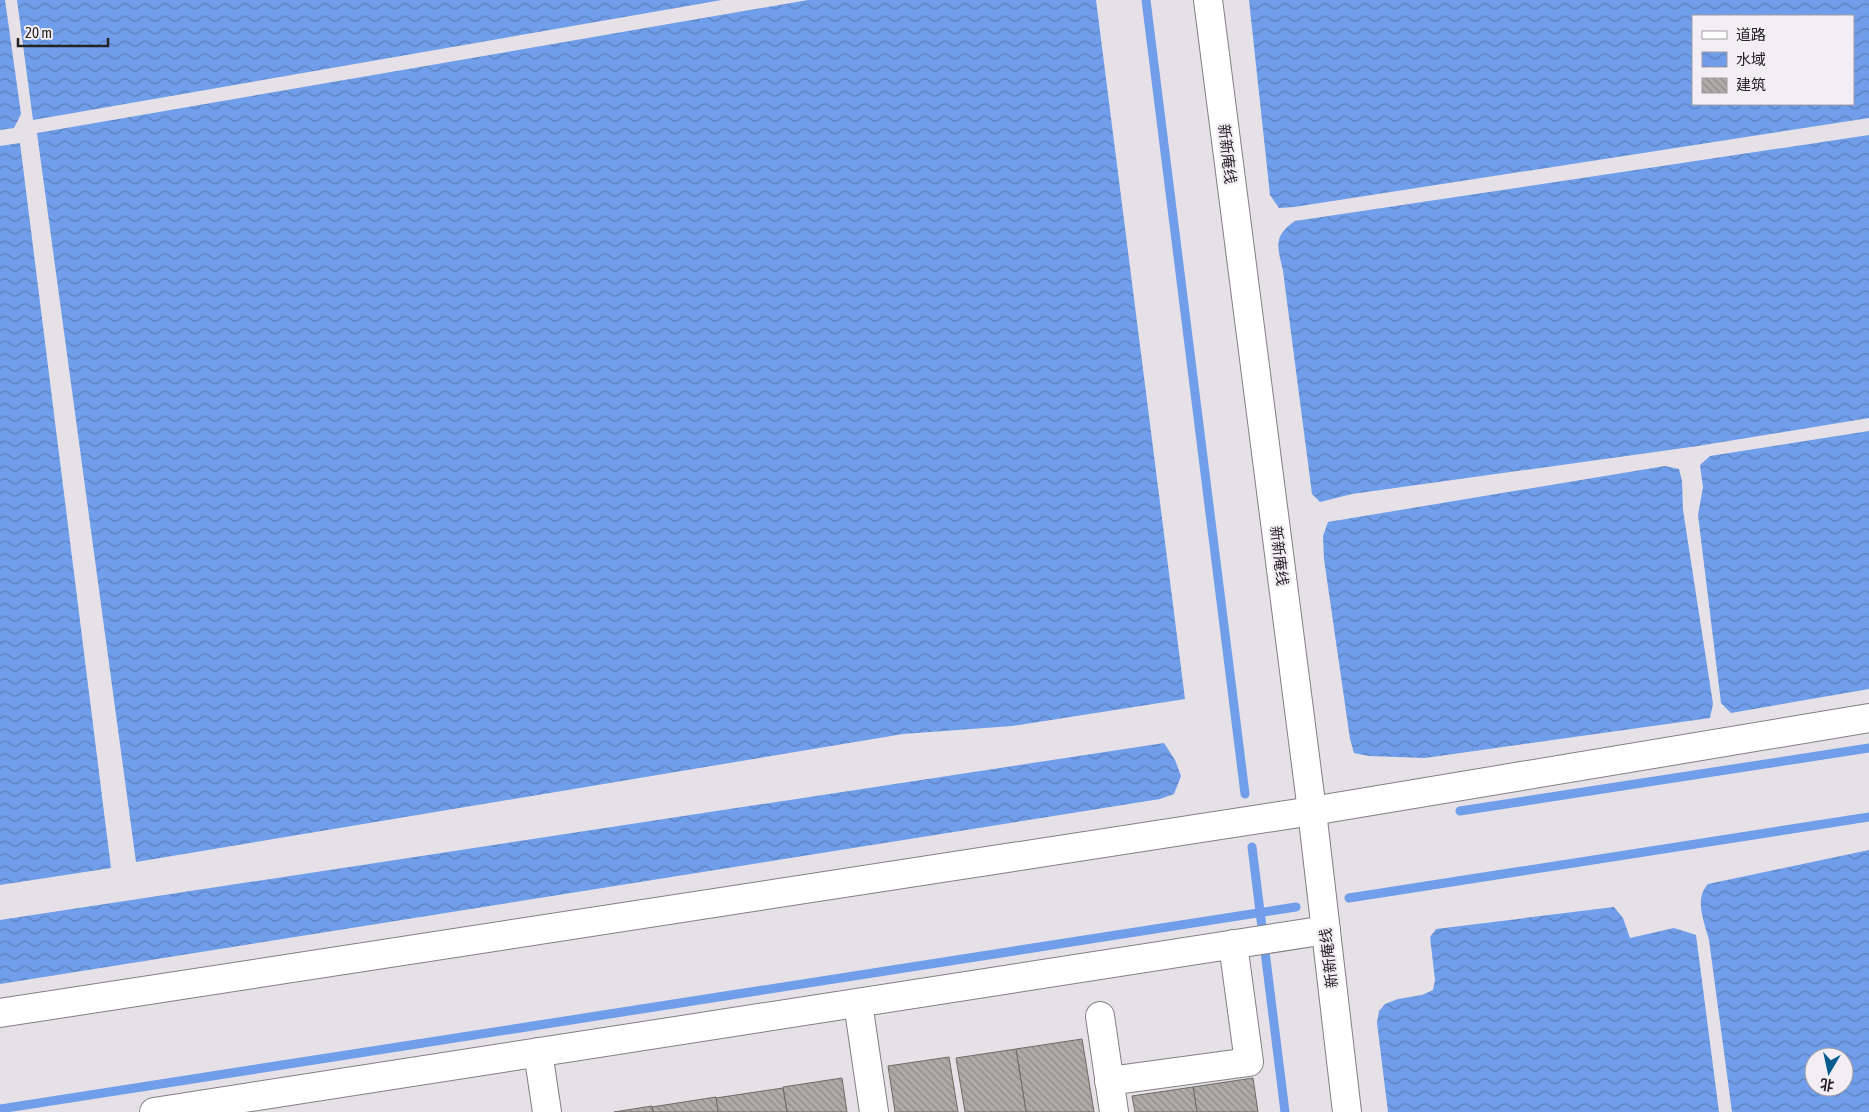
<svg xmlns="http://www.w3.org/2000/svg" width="1869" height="1112" viewBox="0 0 1869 1112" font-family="'Asap Condensed','Noto Sans SC',sans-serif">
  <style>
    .water { fill: url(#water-waves); fill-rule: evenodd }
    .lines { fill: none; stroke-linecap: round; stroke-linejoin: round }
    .stream { stroke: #709eea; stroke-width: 9 }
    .building { fill: url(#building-back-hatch); stroke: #6e6b66 }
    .street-casing { stroke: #827f84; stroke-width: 30 }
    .secondary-casing { stroke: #827f84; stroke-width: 30 }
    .street { stroke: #fff; stroke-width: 28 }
    .secondary { stroke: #fff; stroke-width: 28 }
    .labels { text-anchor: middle; stroke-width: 4.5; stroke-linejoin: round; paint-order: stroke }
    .street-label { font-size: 15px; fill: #252325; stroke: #f2eef4 }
  </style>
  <defs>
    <pattern id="water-waves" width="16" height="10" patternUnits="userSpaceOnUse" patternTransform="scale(1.25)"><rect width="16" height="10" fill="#709eea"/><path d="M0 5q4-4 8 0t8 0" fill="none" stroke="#5c80bd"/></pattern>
    <pattern id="building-back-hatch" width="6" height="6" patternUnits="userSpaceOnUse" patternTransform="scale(1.25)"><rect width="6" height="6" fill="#aeaaa6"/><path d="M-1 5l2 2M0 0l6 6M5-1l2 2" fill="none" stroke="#8d8a87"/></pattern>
  </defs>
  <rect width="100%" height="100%" fill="#e5e1e6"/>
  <g class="water">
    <polygon points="0,0 5,0 21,114 14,128 0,130"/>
    <polygon points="17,0 722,0 33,120"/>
    <polygon points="808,0 1096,0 1185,699 1012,726 903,734 136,862 37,133"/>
    <path d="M1249,0h620v118l-575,89 -15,1 -9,-13zM1693,16h160v88h-160z"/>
    <path d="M1869,135v283l-171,28 -346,48 -32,8 -8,-8 -29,-223c-5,-23 -11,-35 12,-50z"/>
    <polygon points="20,143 111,868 0,885 0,146"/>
    <polygon points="1869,431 1869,689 1731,713 1721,703 1698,515 1703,487 1700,465 1710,456"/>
    <polygon points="1665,466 1679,469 1682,481 1683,510 1713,704 1710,718 1425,758 1369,756 1354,753 1350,739 1324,559 1323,536 1328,522"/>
    <polygon points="1164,743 1175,760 1181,776 1174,794 1160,799 0,984 0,920"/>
    <path d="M1869,850v262h-137l-23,-172c-5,-19 -15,-41 -1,-56zM1814,1057h30v30h-30z"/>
    <polygon points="1614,907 1623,918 1630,938 1674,928 1696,935 1719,1112 1388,1112 1377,1023 1379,1011 1385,1004 1398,999 1422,995 1433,990 1435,980 1430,937 1436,929"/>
  </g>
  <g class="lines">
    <g class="stream">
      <polyline points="1146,0 1245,794"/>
      <polyline points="1460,811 1869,748"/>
      <polyline points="1252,847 1285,1112"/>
      <polyline points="1349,898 1869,817"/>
      <polyline points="0,1109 1296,907"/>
    </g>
  </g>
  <g class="building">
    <polygon points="1082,1039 1094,1112 1026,1112 1016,1049"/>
    <polygon points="1016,1049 1026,1112 965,1112 956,1058"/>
    <polygon points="949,1057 958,1112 895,1112 888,1066"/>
    <polygon points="842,1078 847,1112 787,1112 783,1087"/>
    <polygon points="1253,1078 1258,1112 1197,1112 1193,1087"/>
    <polygon points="1193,1087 1197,1112 1135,1112 1132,1096"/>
    <polygon points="783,1088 787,1112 718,1112 716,1098"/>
    <polygon points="716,1097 718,1112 653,1112 652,1107"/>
    <polygon points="652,1106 653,1112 614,1112"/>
  </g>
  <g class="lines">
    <defs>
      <g id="street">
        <polyline points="858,1003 874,1112"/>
        <polyline points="0,1013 1312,811"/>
        <polyline points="1100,1016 1114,1112"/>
        <polyline points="538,1052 547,1112"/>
        <polyline points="1109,1081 1249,1062 1233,944"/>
        <polyline points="154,1112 1326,930"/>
      </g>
      <g id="secondary">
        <polyline points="1208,0 1312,811 1347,1112"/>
        <polyline points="1312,811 1869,718"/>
      </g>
    </defs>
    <use href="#street" class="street-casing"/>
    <use href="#secondary" class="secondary-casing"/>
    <use href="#street" class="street"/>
    <use href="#secondary" class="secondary"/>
  </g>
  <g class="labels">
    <g class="street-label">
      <text transform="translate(1227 154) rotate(83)" y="5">新新庵线</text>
      <text transform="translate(1279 556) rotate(83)" y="5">新新庵线</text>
      <text transform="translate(1329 958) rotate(-97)" y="5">新新庵线</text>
    </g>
  </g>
  <rect x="1692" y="15" width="162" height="90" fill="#f2eef4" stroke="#a09da1"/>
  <rect x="1702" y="31" width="25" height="8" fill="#ffffff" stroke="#a09da1"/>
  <text x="1736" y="40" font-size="15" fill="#252325">道路</text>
  <rect x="1702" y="52" width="25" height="15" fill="url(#water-waves)" stroke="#a09da1"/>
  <text x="1736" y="65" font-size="15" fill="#252325">水域</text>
  <rect x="1702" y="78" width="25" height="15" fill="url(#building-back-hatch)" stroke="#a09da1"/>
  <text x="1736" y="90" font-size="15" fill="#252325">建筑</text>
  <g transform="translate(1829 1072) rotate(189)"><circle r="24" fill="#f2eef4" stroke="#a09da1"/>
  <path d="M0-4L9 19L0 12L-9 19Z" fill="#075b8d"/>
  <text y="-8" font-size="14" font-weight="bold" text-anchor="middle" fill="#252325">北</text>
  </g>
  <path d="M18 38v8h90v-8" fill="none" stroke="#252325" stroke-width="2.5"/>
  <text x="25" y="38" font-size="15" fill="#252325" stroke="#f2eef4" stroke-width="4" paint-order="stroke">20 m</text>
</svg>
